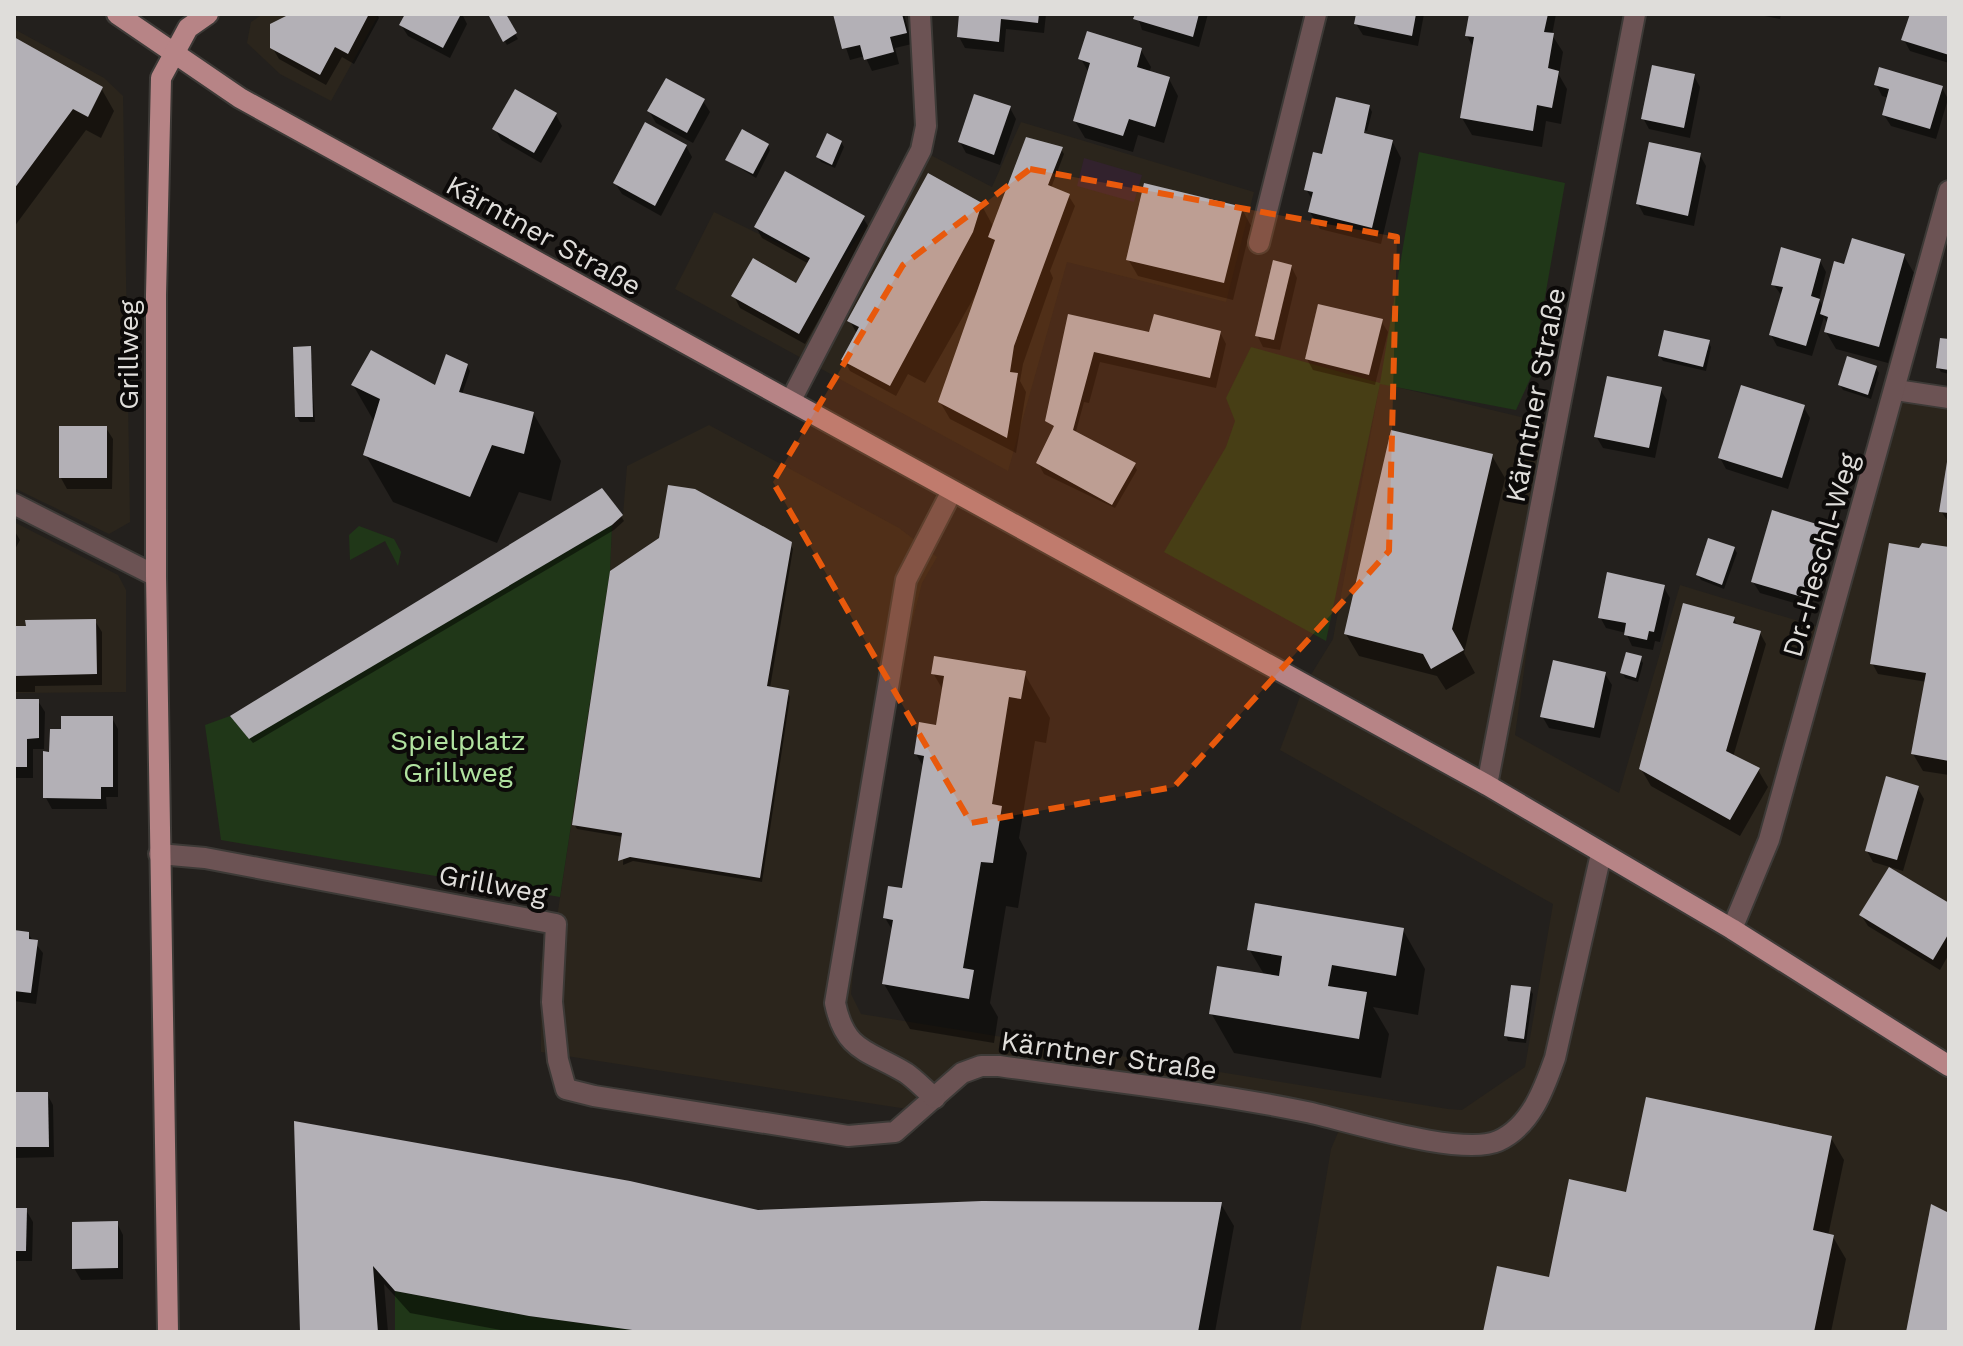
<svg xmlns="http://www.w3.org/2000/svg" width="1963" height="1346" viewBox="0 0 1963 1346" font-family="'Work Sans',sans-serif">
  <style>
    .built { fill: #2b251c }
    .industrial { fill: #32222d }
    .green { fill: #203718 }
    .shadow { fill: #0007 }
    .building { fill: #b3b0b6 }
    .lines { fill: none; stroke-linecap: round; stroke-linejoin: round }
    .minor-casing { stroke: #3d3a37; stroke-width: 24 }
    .major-casing { stroke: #3d3a37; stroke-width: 24 }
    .minor { stroke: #6c5354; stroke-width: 20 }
    .major { stroke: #b78486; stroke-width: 20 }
    .marked { fill: #e8590c; fill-opacity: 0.2; stroke: #e8590c; stroke-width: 6; stroke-dasharray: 16 10; stroke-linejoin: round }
    .labels { text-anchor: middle; stroke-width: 8; stroke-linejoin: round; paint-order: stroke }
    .street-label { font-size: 28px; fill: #dfddda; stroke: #0c0a09 }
    .park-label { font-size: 28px; fill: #b1e3a0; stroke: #0c0a09 }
  </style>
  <rect width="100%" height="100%" fill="#23201d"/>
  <g class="built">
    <polygon points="263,14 379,14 331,101 280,74 247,43 251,22"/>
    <polygon points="14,29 104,78 123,96 130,522 109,534 14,488"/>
    <polygon points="1021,122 1254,192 1226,302 1067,262 1008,471 675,289 714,212 834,271 921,150 992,187"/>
    <polygon points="1380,383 1558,426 1515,735 1619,793 1680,585 1828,630 1896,390 1949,398 1949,1332 1300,1332 1331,1149 1342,1123 981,1066 920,1111 541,1052 540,963 556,924 610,571 612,525 623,515 627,466 709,425 899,528 937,557 922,583 901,665 859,906 851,994 861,1014 1448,1109 1462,1110 1525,1067 1553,904 1280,750 1304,686 1333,639"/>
    <polygon points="14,522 118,575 126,590 126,692 14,693"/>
  </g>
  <polygon class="industrial" points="1084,158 1142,175 1134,202 1077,186"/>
  <g class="green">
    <polygon points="1419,152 1565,183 1531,377 1516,410 1380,384 1326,641 1164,552 1226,447 1235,421 1226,398 1251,347 1380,383"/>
    <polygon points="612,525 610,571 560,897 221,840 205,725 230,716 249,738"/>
    <polygon points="359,526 394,539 401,552 398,566 385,541 350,560 349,535"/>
    <polygon points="395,1291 529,1316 647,1332 395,1332"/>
  </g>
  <g class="shadow">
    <polygon points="294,14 377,14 379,18 354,64 342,57 326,85 279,59 272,47"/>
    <polygon points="407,14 462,14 467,24 450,58 408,36 401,25"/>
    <polygon points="496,14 503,14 518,39 507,45 491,17"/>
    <polygon points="835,14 904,14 912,44 895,48 899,64 872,71 865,56 850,60"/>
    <polygon points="961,14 1046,14 1044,33 1006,29 1004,52 965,48 959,37"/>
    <polygon points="1137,14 1208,14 1199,47 1142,30"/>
    <polygon points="1359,14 1424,14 1418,46 1363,35 1356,24"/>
    <polygon points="1471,14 1556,14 1552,35 1563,52 1559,75 1567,89 1561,124 1546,121 1542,147 1472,135 1462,118 1473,47 1467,36"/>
    <polygon points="1754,14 1781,14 1780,19"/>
    <polygon points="1912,14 1949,17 1949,63 1910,51 1904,40"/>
    <polygon points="14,40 101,88 114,111 101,138 86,130 14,227"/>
    <polygon points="1141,50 1151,67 1149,73 1169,79 1178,96 1164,143 1138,135 1133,152 1085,138 1075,121 1089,73 1081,59"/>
    <polygon points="1694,76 1700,87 1690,138 1649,129 1643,118"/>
    <polygon points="1876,84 1942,88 1948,99 1936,139 1891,126 1884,115 1889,98 1882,96"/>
    <polygon points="1337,99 1369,106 1372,112 1367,131 1332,123 1332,127 1392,141 1401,158 1381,244 1320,229 1310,212 1313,201 1306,189 1315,154 1324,156"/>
    <polygon points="703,101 710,112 693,143 656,123 649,111"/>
    <polygon points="1010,108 1016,119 1000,165 966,153 960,142"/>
    <polygon points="556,115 562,126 541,163 501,140 495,129"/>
    <polygon points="841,142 844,147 835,168 821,162 818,157"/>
    <polygon points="768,145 770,150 756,178 727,160"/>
    <polygon points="686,146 692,157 661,216 622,194 615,183"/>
    <polygon points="1061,149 1064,154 1051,188 1068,195 1075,206 1050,271 1053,278 1023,364 1020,381 1026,392 1016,453 950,419 940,402 981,285 925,383 908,374 896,396 850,371 844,360 857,334 850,321 981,204 994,228"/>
    <polygon points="1700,155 1706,166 1694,226 1644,215 1638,204"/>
    <polygon points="1242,209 1251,226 1233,300 1138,276 1128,259"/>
    <polygon points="863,218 870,229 805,344 740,308 734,296 797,286 809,264 762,238 756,227"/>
    <polygon points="1904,256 1914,273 1888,363 1836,349 1826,332 1828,325 1824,317 1812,356 1777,346 1771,335 1782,296 1773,284 1820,261 1826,272 1819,300 1824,308"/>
    <polygon points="1291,266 1297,278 1280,350 1263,347 1257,335"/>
    <polygon points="1070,317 1151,335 1220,332 1226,344 1216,388 1100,362 1089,403 1084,402 1075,435 1134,465 1137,470 1115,508 1044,474 1038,463 1056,428 1047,421"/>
    <polygon points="1381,321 1388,332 1375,385 1313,370 1307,359"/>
    <polygon points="1708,342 1711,347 1706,371 1663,361 1660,356"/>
    <polygon points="1949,342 1949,374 1941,372 1938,367"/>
    <polygon points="310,348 315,422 300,422 297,417"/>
    <polygon points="467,366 470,371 462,394 533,413 561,461 551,501 519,492 497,543 393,502 365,454 375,423 353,385 436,388"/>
    <polygon points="1876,368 1879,373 1871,399 1843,390 1840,385"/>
    <polygon points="1660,389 1667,400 1655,458 1603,448 1596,436"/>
    <polygon points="1803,406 1810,418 1788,489 1726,469 1720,458"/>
    <polygon points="106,428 113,439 112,489 67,489 61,478"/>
    <polygon points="1492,456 1505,478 1464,653 1475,673 1446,690 1437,676 1359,656 1346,634"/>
    <polygon points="1949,465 1949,523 1941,511"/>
    <polygon points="621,516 624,521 614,530 253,743 235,722"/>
    <polygon points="1822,527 1828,538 1808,607 1760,593 1753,582"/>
    <polygon points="14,530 20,540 14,551"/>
    <polygon points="661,540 790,544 793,549 770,688 787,692 790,697 762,882 633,861 623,865 624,837 577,829 574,824"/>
    <polygon points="1734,548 1737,553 1724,589 1701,580 1698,575"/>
    <polygon points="1949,549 1949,775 1923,771 1913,754 1927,682 1878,674 1872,663 1918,550"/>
    <polygon points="1663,586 1670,598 1660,642 1655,641 1653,650 1632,646 1626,633 1606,628 1600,617"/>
    <polygon points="1734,619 1738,627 1760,633 1766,644 1733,757 1758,770 1768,787 1740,836 1651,786 1641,769"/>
    <polygon points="95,621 102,632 102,685 35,686 35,692 14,692 14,628"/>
    <polygon points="1640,658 1643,663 1638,682 1625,678 1623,673"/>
    <polygon points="933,673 1024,673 1050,718 1046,743 1035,741 1019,838 1027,853 1018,908 1006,906 990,1003 998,1017 994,1043 910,1029 884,984 893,931 885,918 904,890 924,768 916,754 937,727 943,690"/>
    <polygon points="1605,674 1612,685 1600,738 1549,728 1542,716"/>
    <polygon points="14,701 38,701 45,712 44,749 33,749 33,778 14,778"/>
    <polygon points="112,718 118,729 118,797 106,797 107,809 52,809 46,798 51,754 63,731"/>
    <polygon points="1917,787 1924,799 1903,871 1873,862 1867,851"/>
    <polygon points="1949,906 1949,954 1940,970 1868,926 1861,915"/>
    <polygon points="1403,930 1425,969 1418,1015 1373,1007 1389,1034 1381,1078 1234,1053 1211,1013 1265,976 1249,949"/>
    <polygon points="14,932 28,934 43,953 36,1004 14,1001"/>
    <polygon points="1530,989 1533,994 1526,1043 1508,1041 1506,1036"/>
    <polygon points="14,1094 47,1094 53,1105 54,1157 14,1158"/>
    <polygon points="296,1124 758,1212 1221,1204 1234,1226 1215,1332 512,1332 410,1313 384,1284 388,1332 303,1332"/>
    <polygon points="1831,1138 1844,1160 1828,1236 1833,1237 1846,1259 1831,1332 1485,1332 1550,1280 1628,1194"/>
    <polygon points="14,1210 26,1210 33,1222 32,1261 14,1261"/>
    <polygon points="117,1223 123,1235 123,1279 81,1280 74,1268"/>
  </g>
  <g class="building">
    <polygon points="290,14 369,14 348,54 335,47 320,75 270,48 270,24"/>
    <polygon points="405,14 461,14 443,48 399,25"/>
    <polygon points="492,14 506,14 517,33 503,42 489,16"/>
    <polygon points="833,14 902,14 907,33 890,37 894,52 864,60 860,45 842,49"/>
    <polygon points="959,14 1039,14 1038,23 1001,19 999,42 957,37"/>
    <polygon points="1135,14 1199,14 1193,37 1133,19"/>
    <polygon points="1356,14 1416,14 1412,36 1354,24"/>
    <polygon points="1469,14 1548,14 1544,32 1554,33 1548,68 1559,71 1552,108 1537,105 1533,131 1460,118 1474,37 1465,36"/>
    <polygon points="1910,14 1949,15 1949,55 1901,40"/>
    <polygon points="1087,31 1142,48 1137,67 1170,77 1155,127 1129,119 1123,136 1073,121 1090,63 1078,59"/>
    <polygon points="14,37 103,87 88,117 73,109 14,189"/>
    <polygon points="1652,65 1695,74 1684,128 1641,119"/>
    <polygon points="1879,67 1943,86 1930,129 1882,115 1889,89 1874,85"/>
    <polygon points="666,78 705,99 687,133 647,111"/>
    <polygon points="515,89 557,113 534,153 492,129"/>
    <polygon points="974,94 1011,106 994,155 958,142"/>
    <polygon points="1336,97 1370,105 1364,133 1393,140 1372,228 1308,212 1313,192 1304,190 1313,152 1322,154"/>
    <polygon points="645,122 687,145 655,206 613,183"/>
    <polygon points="742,129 769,144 753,174 725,160"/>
    <polygon points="827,133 842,141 832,165 816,157"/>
    <polygon points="1026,137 1063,147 1048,185 1070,194 1014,346 1010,372 1018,373 1007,438 938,402 995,240 988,237"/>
    <polygon points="1649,142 1701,153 1688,216 1636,204"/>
    <polygon points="785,171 865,216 799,334 731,296 753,258 796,283 810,258 754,227"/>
    <polygon points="928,173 982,203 973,232 890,386 841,360 859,327 847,321"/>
    <polygon points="1144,183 1243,207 1224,283 1126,260"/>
    <polygon points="1852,238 1905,254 1879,347 1824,332 1828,317 1820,314 1834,261 1844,264"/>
    <polygon points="1781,247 1821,259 1811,296 1820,299 1806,346 1769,335 1783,287 1771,285"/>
    <polygon points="1273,260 1292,265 1274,340 1255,336"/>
    <polygon points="1318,304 1383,319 1369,375 1305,359"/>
    <polygon points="1068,314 1149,332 1154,314 1221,331 1210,378 1094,352 1073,430 1136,463 1112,505 1036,463 1054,426 1045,421"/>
    <polygon points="1664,330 1710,340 1703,367 1658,356"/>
    <polygon points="1940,338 1949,339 1949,370 1936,368"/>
    <polygon points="311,346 313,417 295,417 293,347"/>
    <polygon points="371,350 435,385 446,354 468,364 459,392 534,412 524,454 492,445 470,497 363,455 380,399 351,385"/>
    <polygon points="1847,356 1877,366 1868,395 1838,385"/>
    <polygon points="1607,376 1662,387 1649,448 1594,437"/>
    <polygon points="1741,385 1805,405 1782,478 1718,458"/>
    <rect x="59" y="426" width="48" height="52"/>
    <polygon points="1391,430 1493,454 1452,629 1464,650 1431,669 1423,654 1344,634"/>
    <polygon points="1947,462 1949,463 1949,513 1939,512"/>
    <polygon points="668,485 695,489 792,542 767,686 789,690 760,878 630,857 618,861 622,833 572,825 610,571 659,538"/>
    <polygon points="602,488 623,515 612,525 249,739 230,716"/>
    <polygon points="1772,510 1823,526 1802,597 1751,582"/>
    <polygon points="1708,538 1735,547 1722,585 1696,575"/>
    <polygon points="1889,543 1919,548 1922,543 1949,547 1949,761 1911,754 1926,673 1870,664"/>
    <polygon points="1607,572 1665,585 1654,632 1649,631 1647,640 1624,635 1626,623 1598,618"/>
    <polygon points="1683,603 1735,617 1733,623 1761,631 1726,751 1760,768 1730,820 1639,769"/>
    <polygon points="96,619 97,674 14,676 14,626 26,626 25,620"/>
    <polygon points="1626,652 1642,656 1636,678 1620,673"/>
    <polygon points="934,656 1026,671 1021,699 1009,697 992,804 1002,806 993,863 981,862 963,968 974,970 969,999 882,984 893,920 883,918 888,886 902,888 924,756 914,754 919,722 936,725 944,676 931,674"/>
    <polygon points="1553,660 1606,672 1594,728 1540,717"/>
    <polygon points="14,699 39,699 39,738 27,739 27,767 14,767"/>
    <polygon points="61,716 113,716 113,787 101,787 101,799 43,798 43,751 49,752 50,729 61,729"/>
    <polygon points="1886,776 1919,786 1897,860 1865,851"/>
    <polygon points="1889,867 1949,903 1949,933 1933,960 1859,915"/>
    <polygon points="1255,903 1404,928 1396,976 1332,965 1328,986 1367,992 1359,1039 1209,1014 1217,966 1279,976 1282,956 1247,950"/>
    <polygon points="14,930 29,932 29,939 38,940 31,993 14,991"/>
    <polygon points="1511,985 1531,987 1524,1039 1504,1036"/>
    <polygon points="14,1092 48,1092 49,1147 14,1147"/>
    <polygon points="1646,1097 1832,1136 1813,1230 1834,1235 1814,1332 1483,1332 1497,1266 1549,1277 1569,1179 1626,1192"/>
    <polygon points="294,1121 630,1181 758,1210 982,1201 1222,1202 1198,1332 647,1332 529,1316 395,1291 373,1266 378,1332 300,1332"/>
    <polygon points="1931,1204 1949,1213 1949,1332 1906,1332"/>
    <polygon points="14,1208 27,1208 26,1251 14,1251"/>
    <polygon points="118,1221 118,1268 72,1269 72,1222"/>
  </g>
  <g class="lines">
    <defs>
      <g id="minor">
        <polyline points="1259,243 1316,14"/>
        <polyline points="1896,390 1949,398"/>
        <polyline points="791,400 921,150 926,126 920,14"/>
        <polyline points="14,504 156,576"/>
        <polyline points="1487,785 1635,14"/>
        <path d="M159,854l46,4 351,66 -4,78 6,58 8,29 28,7 254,40 47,-4 67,-59 19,-7h18c103,15 207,25 308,46 42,9 154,45 191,29 33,-15 46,-52 57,-83l46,-204"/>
        <polyline points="1732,929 1769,840 1949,191"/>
        <path d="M935,1098c-10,-8 -19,-18 -29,-25 -38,-23 -61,-21 -71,-70l71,-423 46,-89"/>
      </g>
      <g id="major">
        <polyline points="117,14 240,98 1487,785 1732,929 1949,1066"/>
        <polyline points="168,1332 156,576 156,295 161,78 188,28 208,14"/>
      </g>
    </defs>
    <use href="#minor" class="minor-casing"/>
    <use href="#major" class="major-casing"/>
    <use href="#minor" class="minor"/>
    <use href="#major" class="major"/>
  </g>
  <path class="marked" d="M1030,169l367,68 -8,314 -215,236 -203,36 -198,-341 130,-217z"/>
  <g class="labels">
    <g class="street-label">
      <text transform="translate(544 235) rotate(29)" y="10">Kärntner Straße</text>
      <text transform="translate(128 355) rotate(-90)" y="10">Grillweg</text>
      <text transform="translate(1535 395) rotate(-79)" y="10">Kärntner Straße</text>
      <text transform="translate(1820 555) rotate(-74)" y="10">Dr.-Heschl-Weg</text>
      <text transform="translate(493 884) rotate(11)" y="10">Grillweg</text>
      <text transform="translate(1109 1055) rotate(8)" y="10">Kärntner Straße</text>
    </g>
    <g class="park-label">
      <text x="458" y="750">Spielplatz<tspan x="458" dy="32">Grillweg</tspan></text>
    </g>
  </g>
  <rect width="1963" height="1346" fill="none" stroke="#dfddda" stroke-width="32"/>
</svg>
